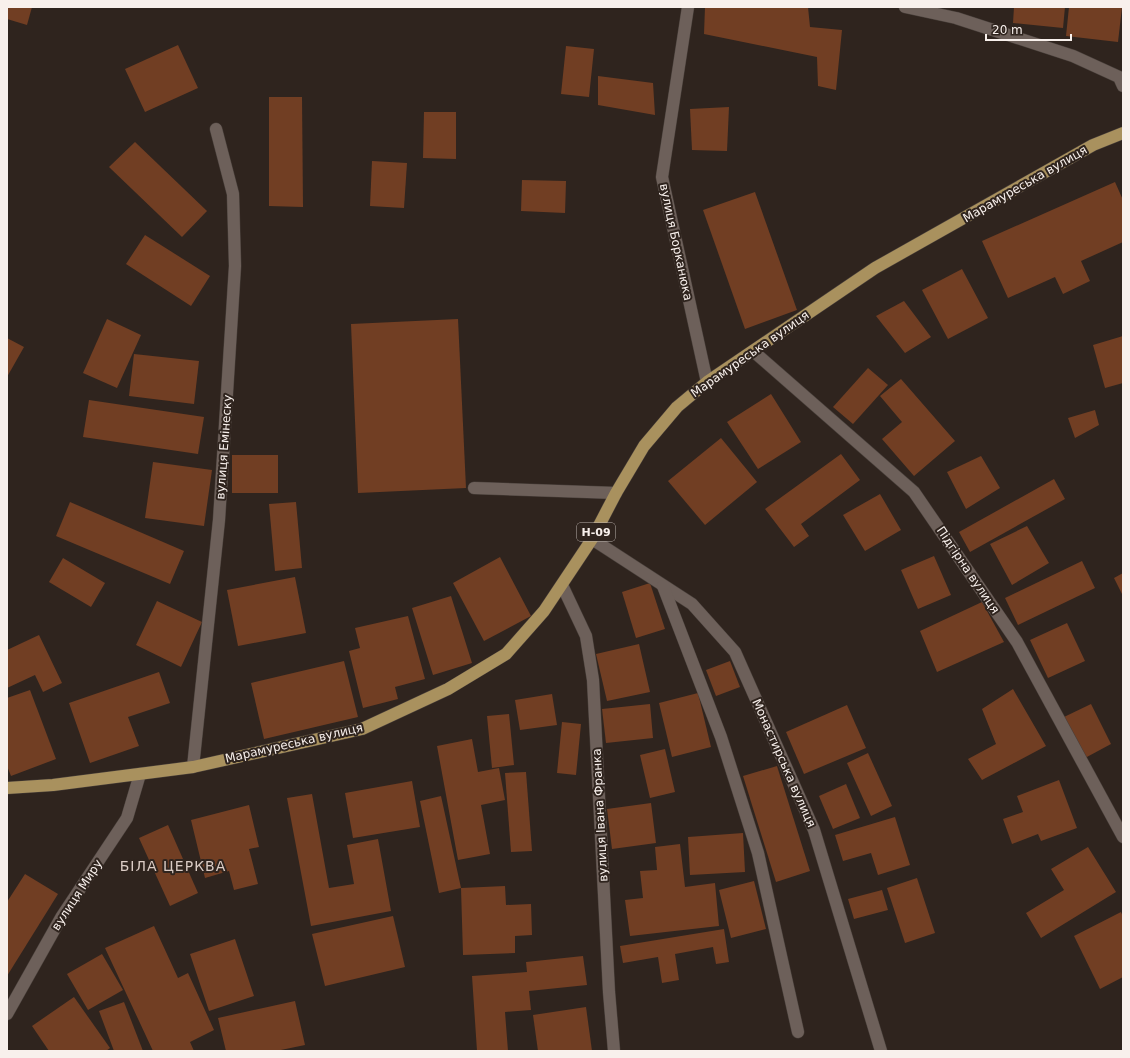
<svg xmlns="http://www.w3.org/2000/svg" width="1130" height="1058" viewBox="0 0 1130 1058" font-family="'DejaVu Sans',sans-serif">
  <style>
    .building { fill: #713e23 }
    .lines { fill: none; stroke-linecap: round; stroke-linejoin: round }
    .minor-casing { stroke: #483f3a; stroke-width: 13 }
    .major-casing { stroke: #483f3a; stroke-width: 13 }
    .minor { stroke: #6d605a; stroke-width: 12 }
    .major { stroke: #a9915e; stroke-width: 12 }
    .labels { text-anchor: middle; stroke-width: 4; stroke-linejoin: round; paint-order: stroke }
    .shield { fill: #2f241e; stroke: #bcb3ae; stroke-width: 1 }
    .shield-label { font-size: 11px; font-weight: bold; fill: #f8f0ec }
    .street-label { font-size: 12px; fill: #f8f0ec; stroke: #2f241e }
    .quarter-label { font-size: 14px; letter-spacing: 1px; fill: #dbccc5; stroke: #2f241e }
  </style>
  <rect width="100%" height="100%" fill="#2f241e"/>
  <g class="building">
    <polygon points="7,7 32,7 27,25 7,19"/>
    <polygon points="705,7 808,7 810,27 842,30 836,90 818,86 817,57 704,34"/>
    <polygon points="1014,7 1065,7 1063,28 1013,23"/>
    <polygon points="1069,7 1122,7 1118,42 1066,36"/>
    <polygon points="178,45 198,88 145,112 125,69"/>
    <polygon points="566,46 594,49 589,97 561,94"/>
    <polygon points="598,76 653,83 655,115 598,105"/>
    <polygon points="269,97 302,97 303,207 269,206"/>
    <polygon points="729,107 727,151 692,150 690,109"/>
    <polygon points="424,112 456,112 456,159 423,158"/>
    <polygon points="135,142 207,211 182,237 109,167"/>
    <polygon points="372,161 407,163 404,208 370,206"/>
    <polygon points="522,180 566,181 565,213 521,211"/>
    <polygon points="1115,182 1123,200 1123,242 1081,261 1090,281 1063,294 1055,277 1008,298 982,241"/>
    <polygon points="755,192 797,310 745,329 703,210"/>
    <polygon points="145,235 210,276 191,306 126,264"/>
    <polygon points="962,269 988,318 948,339 922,290"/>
    <polygon points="904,301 931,337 905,353 876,316"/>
    <polygon points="107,319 141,335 117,388 83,373"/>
    <polygon points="458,319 466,488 358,493 351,324"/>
    <polygon points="1123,336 1123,383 1105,388 1093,345"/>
    <polygon points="7,338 24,347 7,377"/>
    <polygon points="134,354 199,361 194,404 129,396"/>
    <polygon points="868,368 888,385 853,424 833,407"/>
    <polygon points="901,379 955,441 914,476 882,439 902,422 880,396"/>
    <polygon points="771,394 801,442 758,469 727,422"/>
    <polygon points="89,400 204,417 198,454 83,437"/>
    <polygon points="1095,410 1099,425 1075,438 1068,418"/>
    <polygon points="721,438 757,482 705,525 668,481"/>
    <polygon points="841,454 860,480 801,524 809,536 794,547 765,509"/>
    <rect x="232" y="455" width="46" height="38"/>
    <polygon points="981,456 1000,488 966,509 947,472"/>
    <polygon points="153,462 212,470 204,526 145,518"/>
    <polygon points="1054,479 1065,499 970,552 959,532"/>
    <polygon points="880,494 901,530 865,551 843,515"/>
    <polygon points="70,502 184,551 170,584 56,536"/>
    <polygon points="296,502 302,568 275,571 269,504"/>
    <polygon points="1027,526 1049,563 1012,585 990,544"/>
    <polygon points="934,556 951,595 918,609 901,570"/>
    <polygon points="500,557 531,616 484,641 453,583"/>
    <polygon points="63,558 105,583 91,607 49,582"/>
    <polygon points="1082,561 1095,588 1018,625 1005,598"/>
    <polygon points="1123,573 1123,596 1114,578"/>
    <polygon points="295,577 306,633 238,646 227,590"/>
    <polygon points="650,583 665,629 636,638 622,592"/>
    <polygon points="451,596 472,663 433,675 412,608"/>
    <polygon points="157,601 202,622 181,667 136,645"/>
    <polygon points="982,602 1004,642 937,672 920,631"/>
    <polygon points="408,616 425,679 395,687 398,699 363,708 349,651 360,648 355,628"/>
    <polygon points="1067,623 1085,661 1048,678 1030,640"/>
    <polygon points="39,635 62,683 43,692 35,675 7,688 7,650"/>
    <polygon points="639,644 650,692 607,701 596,654"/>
    <polygon points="344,661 358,717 264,739 251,683"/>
    <polygon points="730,661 740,687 716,696 706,670"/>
    <polygon points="159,672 170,703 128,717 139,746 90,763 69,703"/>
    <polygon points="1013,689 1046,746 982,780 968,759 996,744 982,709"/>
    <polygon points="30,690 56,759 11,776 7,766 7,698"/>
    <polygon points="698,693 711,747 672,757 659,703"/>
    <polygon points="552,694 557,725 520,730 515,700"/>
    <polygon points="650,704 653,738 606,743 602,709"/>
    <polygon points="1091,704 1111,744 1085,758 1064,717"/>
    <polygon points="847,705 866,748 804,774 786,732"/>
    <polygon points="509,714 514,765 492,768 487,716"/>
    <polygon points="562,722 581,724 576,775 557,773"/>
    <polygon points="472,739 478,772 499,768 505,800 481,805 490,854 458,860 437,746"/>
    <polygon points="665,749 675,792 650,798 640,755"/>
    <polygon points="868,753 892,806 871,816 847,763"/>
    <polygon points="777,766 810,871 776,882 743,776"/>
    <polygon points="526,772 532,851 511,852 505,773"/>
    <polygon points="1059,780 1077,828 1041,841 1038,834 1012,844 1003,819 1023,812 1017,796"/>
    <polygon points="412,781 420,827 353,838 345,793"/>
    <polygon points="846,784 860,818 833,829 819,796"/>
    <polygon points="312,794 329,888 354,884 347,845 378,839 391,911 311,926 287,798"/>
    <polygon points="441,796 461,888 439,893 420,801"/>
    <polygon points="651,803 656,843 612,849 607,809"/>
    <polygon points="249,805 259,847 249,849 258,884 234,890 229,871 205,878 191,820"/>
    <polygon points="895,817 910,865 878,875 871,853 843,861 835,835"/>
    <polygon points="168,825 198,893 170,906 139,838"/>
    <polygon points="743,833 745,872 690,875 688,837"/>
    <polygon points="680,844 685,887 715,883 719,926 630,936 625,900 643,898 640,871 657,870 655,847"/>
    <polygon points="1088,847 1116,892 1041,938 1026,913 1064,890 1051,869"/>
    <polygon points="25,874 58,894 7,976 7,902"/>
    <polygon points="917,878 935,933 905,943 887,888"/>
    <polygon points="754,881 766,929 731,938 719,890"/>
    <polygon points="505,886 506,905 531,904 532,935 515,936 515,953 463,955 461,888"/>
    <polygon points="882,890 888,910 854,919 848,899"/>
    <polygon points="1121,912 1123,917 1123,977 1100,989 1074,936"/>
    <polygon points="393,916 405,967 325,986 312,934"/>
    <polygon points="154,926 178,978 188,973 214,1030 190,1042 194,1051 153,1051 105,948"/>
    <polygon points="724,929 729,962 716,964 713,947 675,954 679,980 662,983 658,957 623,963 620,946"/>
    <polygon points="235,939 254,996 209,1011 190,954"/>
    <polygon points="102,954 123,990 88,1010 67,974"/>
    <polygon points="583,956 587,985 529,991 531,1010 505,1012 508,1051 477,1051 472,976 527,972 526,962"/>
    <polygon points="74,997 110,1048 106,1051 49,1051 32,1026"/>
    <polygon points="295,1001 305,1045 276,1051 226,1051 218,1018"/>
    <polygon points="124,1002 143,1051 114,1051 99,1011"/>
    <polygon points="586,1007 592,1051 538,1051 533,1015"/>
  </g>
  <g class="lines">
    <defs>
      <g id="minor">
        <polyline points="688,7 662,177 707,382"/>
        <polyline points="905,7 956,18 1073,56 1119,77 1123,86"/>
        <polyline points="753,351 914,492 1017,642 1123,837"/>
        <polyline points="474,488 616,493"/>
        <polyline points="592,539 692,604 735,652 814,830 881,1051"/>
        <polyline points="562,585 586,636 593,680 609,992 614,1051"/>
        <polyline points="663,586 721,737 758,853 798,1032"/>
        <polyline points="193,767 219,520 235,266 233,194 216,129"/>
        <polyline points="7,1014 62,916 127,818 140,774"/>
      </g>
      <polyline id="major" points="7,788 53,785 193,767 362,729 448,689 506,654 544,611 592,539 616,493 644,446 677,407 707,382 875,268 1093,145 1123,133"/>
    </defs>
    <use href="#minor" class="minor-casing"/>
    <use href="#major" class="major-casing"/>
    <use href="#minor" class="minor"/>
    <use href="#major" class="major"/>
  </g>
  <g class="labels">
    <rect class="shield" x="577" y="523" width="38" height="18" rx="3"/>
    <g class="shield-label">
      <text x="596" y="536">Н-09</text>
    </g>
    <g class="street-label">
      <text transform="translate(1025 184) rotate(-30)" y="4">Марамуреська вулиця</text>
      <text transform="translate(676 242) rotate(78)" y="4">вулиця Борканюка</text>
      <text transform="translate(750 354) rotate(-35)" y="4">Марамуреська вулиця</text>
      <text transform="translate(224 447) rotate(-86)" y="4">вулиця Емінеску</text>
      <text transform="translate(968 570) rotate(56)" y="4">Підгірна вулиця</text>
      <text transform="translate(294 743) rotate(-13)" y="4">Марамуреська вулиця</text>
      <text transform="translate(784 763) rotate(66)" y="4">Монастирська вулиця</text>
      <text transform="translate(600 815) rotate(-93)" y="4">вулиця Івана Франка</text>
      <text transform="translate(77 895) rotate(-57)" y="4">вулиця Миру</text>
    </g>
    <g class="quarter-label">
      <text x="173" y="871">БІЛА ЦЕРКВА</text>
    </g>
  </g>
  <rect width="1130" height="1058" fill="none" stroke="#f8f0ec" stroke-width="16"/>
  <path d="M986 34v6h85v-6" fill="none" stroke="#f8f0ec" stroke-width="2"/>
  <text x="992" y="34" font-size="12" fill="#f8f0ec" stroke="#2f241e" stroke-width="3" paint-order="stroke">20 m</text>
</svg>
